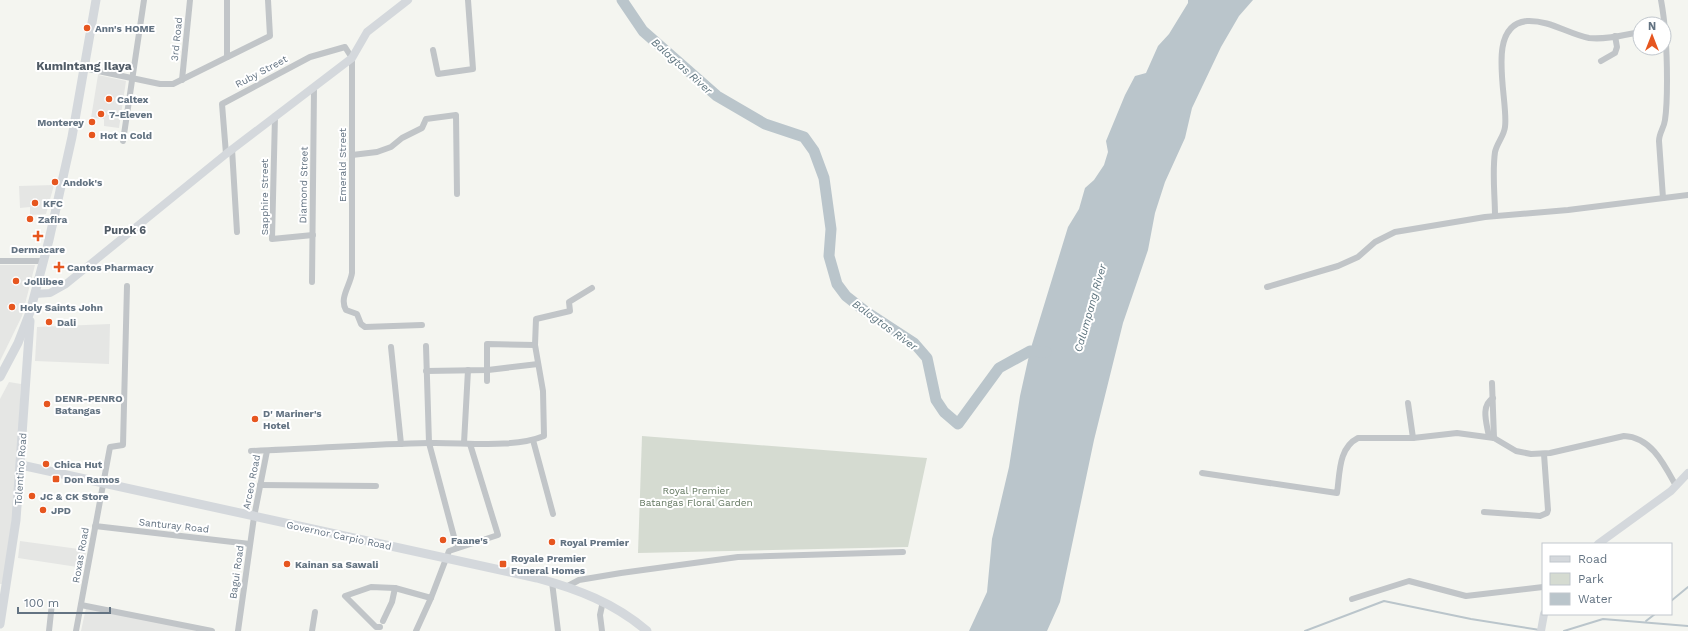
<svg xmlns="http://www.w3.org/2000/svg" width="1688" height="631" viewBox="0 0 1688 631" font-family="'Work Sans',sans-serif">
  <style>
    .built { fill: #e5e6e4 }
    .green { fill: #d5dbd1 }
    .water { fill: #bac5cb }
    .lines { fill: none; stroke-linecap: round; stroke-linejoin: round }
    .stream { stroke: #bac5cb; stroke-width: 2 }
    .river { stroke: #bac5cb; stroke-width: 11 }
    .street { stroke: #c1c5c8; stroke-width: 6 }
    .secondary { stroke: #d4d8dc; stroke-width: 8 }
    .primary { stroke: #d4d8dc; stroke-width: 9 }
    .poi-dot { fill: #e6561f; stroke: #fff; stroke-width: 1.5 }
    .labels { text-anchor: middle; stroke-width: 4; stroke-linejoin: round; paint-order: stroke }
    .poi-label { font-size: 10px; font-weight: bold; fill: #637382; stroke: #fff; text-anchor: start }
    .street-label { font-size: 10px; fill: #637382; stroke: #fff }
    .park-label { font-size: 10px; fill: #657962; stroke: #fff }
    .water-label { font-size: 11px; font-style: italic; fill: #5f757f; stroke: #fff }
    .neighbourhood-label { font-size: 11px; font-weight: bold; fill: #515c67; stroke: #fff }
    .quarter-label { font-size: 12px; font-weight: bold; fill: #515c67; stroke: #fff }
  </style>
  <rect width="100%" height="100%" fill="#f4f5f0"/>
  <g class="built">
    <polygon points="98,75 126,81 119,128 104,126 104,119 91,118"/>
    <polygon points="54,185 46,214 30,215 30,207 20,208 19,186"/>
    <polygon points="0,265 35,265 22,316 0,361"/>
    <polygon points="110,324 109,364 35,361 37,327"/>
    <polygon points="9,382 21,384 16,485 10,537 2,584 0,584 0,399"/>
    <polygon points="20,541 86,550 84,568 18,558"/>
    <polygon points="86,608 204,631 81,631"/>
  </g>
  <polygon class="green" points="642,436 927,458 908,547 638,553"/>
  <polygon class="water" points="1188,0 1253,0 1239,16 1221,47 1192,108 1185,138 1165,182 1155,213 1148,250 1123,323 1094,440 1060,602 1047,631 969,631 987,592 992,539 1009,467 1020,396 1030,351 1068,227 1079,209 1085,188 1094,180 1104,165 1108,152 1106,141 1125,95 1135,76 1146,73 1158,46 1169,34 1188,3"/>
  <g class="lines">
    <g class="stream">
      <polyline points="1671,601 1688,587"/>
      <polyline points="1646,621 1655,614"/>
      <polyline points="1305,631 1384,601 1471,619 1540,630"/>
      <polyline points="1564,631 1603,619 1688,626"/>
    </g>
    <polyline class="river" points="622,0 643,31 717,96 765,124 804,137 814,151 824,178 831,229 829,256 837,284 846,296 865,311 914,343 927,358 936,400 944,412 958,424 999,368 1030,351 1046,352"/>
    <g class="street">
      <path d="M1661,0c5,27 6,53 6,80 0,14 0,27 -2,40 -1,8 -6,13 -6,21l4,57"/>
      <polyline points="433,50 438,74 473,69 468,0"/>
      <polyline points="227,57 227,0"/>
      <polyline points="1601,61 1615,53 1617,47 1615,36"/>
      <polyline points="84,68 160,84 173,84 270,36 268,0"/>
      <polyline points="182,80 190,0"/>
      <polyline points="275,116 272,239 313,235"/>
      <polyline points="123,141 144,0"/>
      <polyline points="232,149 237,232"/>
      <path d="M226,154l-4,-50 88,-47 35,-10 7,11v215c-2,13 -13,25 -6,37l11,4 4,10 4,3 57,-2"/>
      <polyline points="352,155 377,152 391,147 402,138 422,128 426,119 456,115 457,194"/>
      <path d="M1495,216c0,-20 -3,-43 0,-64 2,-9 9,-16 10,-25 4,-26 -21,-102 22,-106 23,-1 41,13 62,17 16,2 35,-3 51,-6"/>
      <polyline points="0,261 43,261"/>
      <polyline points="312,282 314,88"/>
      <polyline points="1267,287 1338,266 1358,257 1375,242 1395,232 1485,217 1568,210 1688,195"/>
      <polyline points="426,346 429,443 457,548"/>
      <polyline points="391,347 401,444"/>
      <polyline points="426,371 488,370 538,364"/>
      <polyline points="487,381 487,344 535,345"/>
      <polyline points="1492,383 1494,438"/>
      <polyline points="1408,403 1413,438"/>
      <path d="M1489,437c-2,-13 -9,-31 4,-39"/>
      <polyline points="533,440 553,514"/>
      <polyline points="464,443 468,370"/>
      <path d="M251,451c59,-2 119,-7 178,-8 34,-1 83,6 115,-7l-1,-45 -8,-46 1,-26 34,-8 -1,-9 23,-14"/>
      <path d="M1202,473l135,20c3,-19 1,-45 21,-55h55l44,-5 37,5 22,13 15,3 19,-1 74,-17c27,1 40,28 52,50"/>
      <polyline points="260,485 376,486"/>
      <polyline points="1484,512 1540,516 1547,513 1548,510 1544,454"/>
      <polyline points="95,526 250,544"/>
      <polyline points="552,582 558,631"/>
      <polyline points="566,587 579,580 621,573 738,557 903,552"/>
      <polyline points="1352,599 1409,581 1466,596 1543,587"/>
      <polyline points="81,605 212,631"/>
      <polyline points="383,621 392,602 395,588"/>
      <polyline points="380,627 376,627 345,596 371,587 395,588 431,598 449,551 498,535 470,444"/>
      <polyline points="49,631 52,603"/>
      <polyline points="76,631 110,447 123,445 127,286"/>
      <polyline points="238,631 254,517 267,451"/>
      <polyline points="312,631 315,612"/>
      <polyline points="416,631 431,598"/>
      <polyline points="602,631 600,615 603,601"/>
    </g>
    <g class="secondary">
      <polyline points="35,294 50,293 66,284 226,154 352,58 367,32 408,0"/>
      <polyline points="1598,544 1671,491 1688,473"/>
      <polyline points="1541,631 1544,614"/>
    </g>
    <g class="primary">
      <polyline points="0,377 18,343 30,312 49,240 72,137 96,0"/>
      <path d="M21,465l516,113c40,11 78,25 110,53"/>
      <polyline points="0,624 16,520 30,321"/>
    </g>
  </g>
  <g class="poi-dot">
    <circle cx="87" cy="28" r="4"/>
    <circle cx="109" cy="99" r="4"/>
    <circle cx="101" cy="114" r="4"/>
    <circle cx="92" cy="122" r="4"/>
    <circle cx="92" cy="135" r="4"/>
    <circle cx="55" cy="182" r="4"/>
    <circle cx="35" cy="203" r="4"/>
    <circle cx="30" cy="219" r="4"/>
    <path d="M36 230h4v4h4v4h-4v4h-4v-4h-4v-4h4z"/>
    <path d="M57 261h4v4h4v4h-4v4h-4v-4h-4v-4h4z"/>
    <circle cx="16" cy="281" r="4"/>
    <circle cx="12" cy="307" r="4"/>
    <circle cx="49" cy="322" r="4"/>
    <circle cx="47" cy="404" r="4"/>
    <circle cx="255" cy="419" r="4"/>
    <circle cx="46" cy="464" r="4"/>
    <rect x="52" y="475" width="8" height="8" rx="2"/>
    <circle cx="32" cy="496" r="4"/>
    <circle cx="43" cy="510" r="4"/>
    <circle cx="443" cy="540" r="4"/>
    <circle cx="552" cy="542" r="4"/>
    <circle cx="287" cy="564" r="4"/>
    <rect x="499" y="560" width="8" height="8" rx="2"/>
  </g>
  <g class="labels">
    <g class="poi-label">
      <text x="95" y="32">Ann's HOME</text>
      <text x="117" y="103">Caltex</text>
      <text x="109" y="118">7-Eleven</text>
      <text x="84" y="126" text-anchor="end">Monterey</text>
      <text x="100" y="139">Hot n Cold</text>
      <text x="63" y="186">Andok's</text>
      <text x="43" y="207">KFC</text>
      <text x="38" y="223">Zafira</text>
      <text x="38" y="253" text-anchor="middle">Dermacare</text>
      <text x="67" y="271">Cantos Pharmacy</text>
      <text x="24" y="285">Jollibee</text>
      <text x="20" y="311">Holy Saints John</text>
      <text x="57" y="326">Dali</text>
      <text x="55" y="402">DENR-PENRO<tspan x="55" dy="12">Batangas</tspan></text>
      <text x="263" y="417">D' Mariner's<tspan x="263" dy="12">Hotel</tspan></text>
      <text x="54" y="468">Chica Hut</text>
      <text x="64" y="483">Don Ramos</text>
      <text x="40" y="500">JC &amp; CK Store</text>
      <text x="51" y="514">JPD</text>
      <text x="451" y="544">Faane's</text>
      <text x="560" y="546">Royal Premier</text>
      <text x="511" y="562">Royale Premier<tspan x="511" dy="12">Funeral Homes</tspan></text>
      <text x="295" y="568">Kainan sa Sawali</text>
    </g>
    <g class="street-label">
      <text transform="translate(176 39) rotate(-84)" y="4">3rd Road</text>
      <text transform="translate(261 71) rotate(-28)" y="4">Ruby Street</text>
      <text transform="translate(342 165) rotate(-90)" y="4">Emerald Street</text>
      <text transform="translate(303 185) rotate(-89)" y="4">Diamond Street</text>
      <text transform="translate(264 197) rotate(-90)" y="4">Sapphire Street</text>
      <text transform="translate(20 469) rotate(-86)" y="4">Tolentino Road</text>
      <text transform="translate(251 482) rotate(-79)" y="4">Arceo Road</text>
      <text transform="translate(174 525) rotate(6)" y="4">Santuray Road</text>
      <text transform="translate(339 535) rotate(12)" y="4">Governor Carpio Road</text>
      <text transform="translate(80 555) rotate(-80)" y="4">Roxas Road</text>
      <text transform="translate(236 572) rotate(-82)" y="4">Bagui Road</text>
    </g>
    <g class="park-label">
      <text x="696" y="494">Royal Premier<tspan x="696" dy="12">Batangas Floral Garden</tspan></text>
    </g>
    <g class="water-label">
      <text transform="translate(682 66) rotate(42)" y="4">Balagtas River</text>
      <text transform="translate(1090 308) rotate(-74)" y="4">Calumpang River</text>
      <text transform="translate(885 325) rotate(36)" y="4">Balagtas River</text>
    </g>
    <g class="neighbourhood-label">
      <text x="125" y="234">Purok 6</text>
    </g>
    <g class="quarter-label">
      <text x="84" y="70">Kumintang Ilaya</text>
    </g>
  </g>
  <rect x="1542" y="543" width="130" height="72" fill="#ffffff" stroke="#c1c7cd"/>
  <rect x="1550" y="556" width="20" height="6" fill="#d4d8dc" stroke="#c1c7cd"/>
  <text x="1578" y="563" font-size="12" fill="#637382">Road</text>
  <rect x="1550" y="573" width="20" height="12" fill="#d5dbd1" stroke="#c1c7cd"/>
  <text x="1578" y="583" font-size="12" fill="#637382">Park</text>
  <rect x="1550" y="593" width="20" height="12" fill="#bac5cb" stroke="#c1c7cd"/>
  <text x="1578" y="603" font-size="12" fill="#637382">Water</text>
  <g transform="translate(1652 36)"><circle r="19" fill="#ffffff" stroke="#c1c7cd"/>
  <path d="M0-3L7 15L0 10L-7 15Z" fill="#e6561f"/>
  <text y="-6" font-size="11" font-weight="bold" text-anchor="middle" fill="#637382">N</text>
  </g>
  <path d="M18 607v6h92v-6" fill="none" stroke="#637382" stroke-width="2"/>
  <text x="24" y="607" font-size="12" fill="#637382" stroke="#ffffff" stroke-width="3" paint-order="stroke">100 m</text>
</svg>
